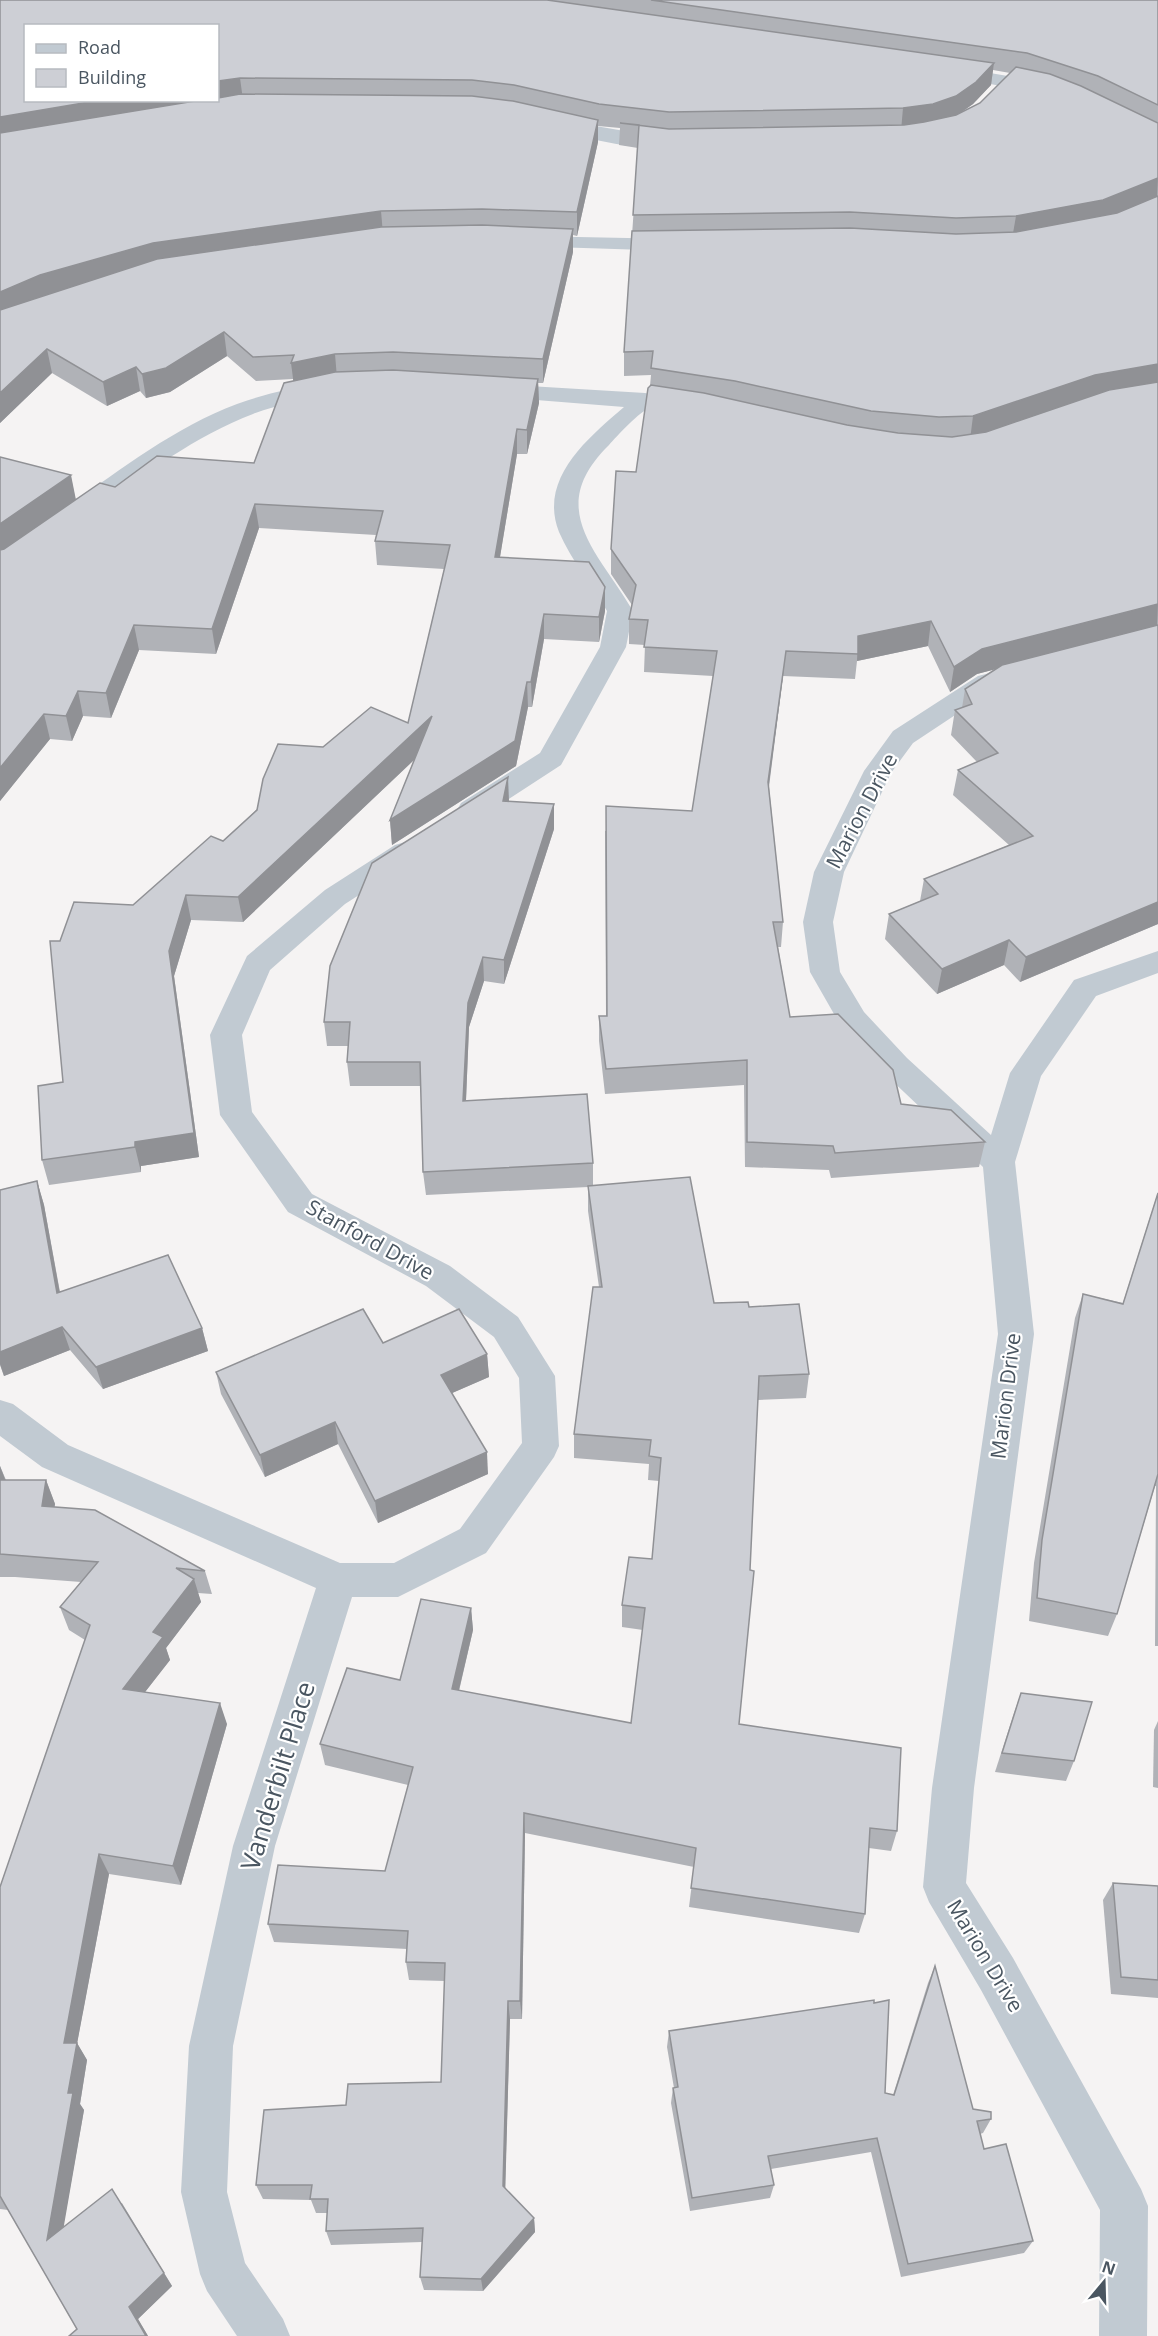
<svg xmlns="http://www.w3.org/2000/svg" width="1158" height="2336" viewBox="0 0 1158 2336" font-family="'Open Sans',sans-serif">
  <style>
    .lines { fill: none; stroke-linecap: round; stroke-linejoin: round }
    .minor { fill: #c1cad2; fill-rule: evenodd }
    .wall { fill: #b0b2b7; fill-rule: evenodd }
    .shaded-wall { fill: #909195 }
    .building { fill: #cdcfd5; stroke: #909195; stroke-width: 1.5 }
    .labels { text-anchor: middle; stroke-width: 4.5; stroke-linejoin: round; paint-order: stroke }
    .street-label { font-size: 21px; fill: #4a5661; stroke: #fff }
    .near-street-label { font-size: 26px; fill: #4a5661; stroke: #fff }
  </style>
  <rect width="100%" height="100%" fill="#f5f3f3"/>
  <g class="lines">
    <g class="minor">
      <polygon points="949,66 1048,83 1055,85 1057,89 1055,93 1048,95 943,75 940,71 943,67"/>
      <path d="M555,119l116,20 3,4 -3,4c-26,6 -95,-11 -123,-18l-2,-4 2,-4z"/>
      <polygon points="528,236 677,239 684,241 687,245 684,249 677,251 521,246 518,242 521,238"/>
      <path d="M321,383l8,2 3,5 -3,5c-25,6 -51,9 -76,19 -61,23 -114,65 -167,102l-9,2 -9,-2 -3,-5 3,-5c54,-37 107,-79 169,-102 27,-10 56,-16 84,-21z"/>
      <path d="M495,384l150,9 19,4 3,5 -3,5c-5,1 -9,0 -14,1 -9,2 -34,29 -41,37 -65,64 -11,106 24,166l-7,36 -65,118 -80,52 -10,2 -10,-2 -4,-7 4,-7 79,-50 60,-106 7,-36c-15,-26 -36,-51 -48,-79 -21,-53 29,-94 65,-125l-137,-11 -3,-5 3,-5z"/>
      <polygon points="1002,670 1011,672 1015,678 1011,684 996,688 913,743 891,773 844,872 833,922 840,972 864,1012 907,1058 991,1135 1010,1073 1074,980 1158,951 1158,973 1096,996 1041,1076 1015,1162 1034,1334 974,1788 966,1883 1013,1958 1141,2189 1148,2206 1147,2336 1099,2336 1100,2210 981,1990 929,1902 923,1887 932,1788 998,1334 983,1167 885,1074 842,1028 810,972 803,922 814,872 864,771 893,731 978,676"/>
      <polygon points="405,842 415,845 419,852 415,859 345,904 270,970 242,1035 252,1112 312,1194 450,1266 518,1317 555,1376 559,1446 554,1457 486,1553 398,1597 352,1597 275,1846 233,2046 227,2192 245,2263 283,2319 290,2336 237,2336 207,2291 200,2274 181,2192 189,2046 233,1846 316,1588 42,1467 0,1436 0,1400 13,1404 68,1445 340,1563 394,1563 460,1529 522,1443 519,1378 494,1337 426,1286 288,1212 220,1115 210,1035 247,956 325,890 395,845"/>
    </g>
  </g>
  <g class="wall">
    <path d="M0,0h1158v924l-138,58 -16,-17 -67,29 -52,-55 4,-25 31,-13 4,-22 85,-34 -56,-50 5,-25 19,-8 -26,-27 4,-25 7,-2 3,-19 30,-20 -18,5 -27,18 -22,-46 -71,15 -2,18 -72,-3 -14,111 14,135 -2,25h-3l12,70 111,87 84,38 -6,25 -148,11 -2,-8 -84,-3 -1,-82 -139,9 -6,-53v-25h7l-1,-185 87,-20 21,-135 -69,-4 1,-27 -16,-1v-25l3,-14 -21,-31v-25l25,-77 14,-86 1,-11 -27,1v-24l14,-204 -19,-3 1,-17 -22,-2v16l-21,94 -4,-1v17l-30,131h-5l1,20 -12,51h-10l-17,103 105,30v24l-6,31 -55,-3 -12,68h-4l-12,59 -124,79 -2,-25 24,-60 -171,162 -52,-2 -17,56 25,181 -58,9v6l-92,13 -7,-25 21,-78 -3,-141 73,-36 90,-64 100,-94 85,-24 36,-154 -67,-4 -2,-24 1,-6 -117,-7 -43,126 -77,-4 -28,68 -28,-2 -11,25 -22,-2 -50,62v-344l76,42 39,-12 139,-24 39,-82v-2l-37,2 -29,-25 -57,36 -24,6 -6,-7 -33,15 -55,-33 -52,50zM993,70l17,3 -30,30 -18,9 11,-8 18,-19z"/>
    <polygon points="509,802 554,804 554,829 504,984 484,981 469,1027 466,1100 593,1163 593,1185 714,1303 749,1307 809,1374 806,1398 758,1400 739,1724 897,1831 891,1851 869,1848 865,1914 859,1933 689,1907 694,1867 525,1833 522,2019 510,2019 505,2188 534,2218 535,2232 483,2291 424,2290 420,2277 422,2242 331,2245 326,2231 327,2213 316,2213 311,2200 263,2199 256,2185 346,2105 441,2082 445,1981 409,1980 406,1962 407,1949 274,1942 268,1924 385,1871 408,1785 325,1765 320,1744 400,1680 471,1608 473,1630 459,1691 631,1723 643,1630 622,1627 622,1605 652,1559 659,1481 648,1480 649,1464 574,1458 574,1434 599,1287 588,1211 588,1187 426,1195 423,1172 421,1086 350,1086 347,1062 348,1046 327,1046 324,1022"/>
    <polygon points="37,1181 44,1205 60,1292 202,1328 208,1351 103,1389 70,1350 4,1376 0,1365 0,1190"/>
    <polygon points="1158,1192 1158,1646 1155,1646 1156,1486 1155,1486 1117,1614 1108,1636 1029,1621 1034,1563 1075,1318 1083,1294 1123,1303"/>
    <polygon points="383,1343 487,1354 489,1377 452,1393 488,1474 378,1523 338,1444 265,1477 221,1394 216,1372"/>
    <polygon points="0,1466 6,1480 46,1480 55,1504 54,1507 205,1571 212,1594 198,1593 201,1602 166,1648 170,1660 145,1692 227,1724 181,1885 109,1874 77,2043 87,2060 80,2104 84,2110 63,2227 122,2203 172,2286 138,2319 148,2336 69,2336 77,2329 8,2210 0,2209 0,1887 85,1640 69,1630 60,1607 81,1582 15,1577 0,1577"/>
    <polygon points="1021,1693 1074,1761 1066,1781 995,1772 1014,1713"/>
    <polygon points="1158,1721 1158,1788 1153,1787 1154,1730"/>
    <polygon points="1113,1883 1158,1886 1158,1998 1111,1994 1103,1900"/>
    <polygon points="935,1966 973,2109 991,2119 983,2133 980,2134 984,2149 1033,2241 1024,2253 901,2277 871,2152 771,2169 774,2185 770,2198 690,2211 671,2103 673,2088 674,2088 667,2047 669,2031 885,2093 893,2095 928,1983"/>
  </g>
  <g class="shaded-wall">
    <polygon points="994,63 991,85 973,104 953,118 901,131 903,108"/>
    <polygon points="240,78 243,100 0,140 0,117 101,100 218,100 218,81"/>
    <polygon points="598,120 598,142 577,236 577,212"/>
    <polygon points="1158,178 1157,199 1098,223 1012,239 1016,216"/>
    <polygon points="381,211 383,234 0,318 0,292 40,275 153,243"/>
    <polygon points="573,229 573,252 543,383 543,359"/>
    <polygon points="224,332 227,356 170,392 146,398 142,374"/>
    <polygon points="47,349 52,373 0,423 0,393"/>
    <polygon points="335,354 337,378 294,386 291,363"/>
    <polygon points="1158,364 1158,385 970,440 973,416 1095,375"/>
    <polygon points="136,367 140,391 107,406 103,382"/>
    <polygon points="538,379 539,403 527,454 527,430"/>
    <polygon points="517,429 517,454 496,581 495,557"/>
    <polygon points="71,475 76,500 0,553 0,524"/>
    <polygon points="255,504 259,528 216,654 212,629"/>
    <polygon points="605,587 605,611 599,642 599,617"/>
    <polygon points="1158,604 1157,628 977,674 950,692 954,667 982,649"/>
    <polygon points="544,614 544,639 532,707 531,682"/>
    <polygon points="931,621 928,646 857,661 858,636"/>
    <polygon points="134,625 139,650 111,718 106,693"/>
    <polygon points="786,651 783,676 766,807 768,782"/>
    <polygon points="527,682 528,707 516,766 392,845 390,820"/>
    <polygon points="78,691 83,716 72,741 66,716"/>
    <polygon points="44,714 50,739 0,801 0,768"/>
    <polygon points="432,716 434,741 243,922 238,897"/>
    <polygon points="508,777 509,801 504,826 503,801"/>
    <polygon points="554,804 554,829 504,984 504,960"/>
    <polygon points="186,895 191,920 174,976 199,1157 141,1166 141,1172 135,1147 135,1142 169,951"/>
    <polygon points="1158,902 1158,924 1020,982 1026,957"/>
    <polygon points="1009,940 1004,965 937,994 942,969"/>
    <polygon points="483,957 484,981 469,1027 465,1124 463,1101 468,1003"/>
    <polygon points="37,1181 44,1205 64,1316 57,1293"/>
    <polygon points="62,1327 70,1350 4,1376 0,1364 0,1352"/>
    <polygon points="202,1328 208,1351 103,1389 96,1367"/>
    <polygon points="487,1354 489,1377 443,1397 441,1375"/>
    <polygon points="335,1422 338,1444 265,1477 260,1455"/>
    <polygon points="487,1452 488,1474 378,1523 375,1501"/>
    <polygon points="0,1466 8,1487 0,1491"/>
    <polygon points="46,1480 55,1504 51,1530 42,1506"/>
    <polygon points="194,1579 201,1602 166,1648 170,1660 131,1710 123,1689 153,1632"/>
    <polygon points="471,1608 473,1630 454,1711 452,1689"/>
    <polygon points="220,1703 227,1724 181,1885 173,1866"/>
    <polygon points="524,1813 525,1833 522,2019 520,2001"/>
    <polygon points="99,1854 109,1874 74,2060 64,2043"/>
    <polygon points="508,2001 510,2019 505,2200 503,2186"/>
    <polygon points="77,2043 87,2060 80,2104 84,2110 59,2254 47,2240 68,2093"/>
    <polygon points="112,2189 172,2286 138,2319 148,2336 146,2336 129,2307"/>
    <polygon points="534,2218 535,2232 483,2291 481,2279"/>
  </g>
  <g class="building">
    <polygon points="0,0 547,0 994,63 976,82 956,96 933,104 903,108 669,112 599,104 514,85 472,80 240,78 218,81 218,26 26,26 26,100 101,100 0,117"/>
    <polygon points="651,0 1158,0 1158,105 1098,76 1027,53"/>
    <polygon points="1016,67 1050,74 1081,86 1158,123 1158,178 1103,200 1016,216 956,218 850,212 633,215 639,125 620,123 669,129 904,125 924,122 956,115 980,103"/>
    <polygon points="240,94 472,96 513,101 598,120 577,212 482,209 381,211 153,243 40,275 0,292 0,133 201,100 218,100 218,98"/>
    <polygon points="1158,196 1158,364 1095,375 973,416 939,417 871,411 735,381 651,368 653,351 624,352 632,231 850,228 956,234 1016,232 1117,213"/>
    <polygon points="482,225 573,229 543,359 393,352 335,354 291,363 294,355 253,357 224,332 166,368 142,374 136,367 103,382 47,349 0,393 0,310 157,259 381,227"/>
    <polygon points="393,370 538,379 527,430 517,429 495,557 589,562 605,587 599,617 544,614 531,682 527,682 515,741 390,820 432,716 238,897 186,895 169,951 194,1133 135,1142 135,1147 42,1160 38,1086 63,1082 50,941 60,941 74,902 133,905 211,836 223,841 257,810 263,779 278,744 323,747 371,707 408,723 450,545 375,541 383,511 255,504 212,629 134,625 106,693 78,691 66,716 44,714 0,768 0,550 4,549 100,483 115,487 157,456 254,463 284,383 335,372"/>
    <polygon points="1158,382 1158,604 982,649 954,667 931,621 858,636 858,654 786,651 768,782 783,922 773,922 790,1017 838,1014 893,1070 901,1104 951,1110 985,1142 835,1153 833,1146 747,1142 747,1060 606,1069 599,1016 607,1016 606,806 692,811 717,651 644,647 648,620 629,619 636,585 611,549 616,471 636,472 648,388 651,385 704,393 847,425 898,433 952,437 986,432 1109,390"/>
    <polygon points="0,457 71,475 0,524"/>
    <polygon points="1158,625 1158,902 1026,957 1009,940 942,969 889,914 938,894 924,879 1033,836 958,770 998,753 955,710 972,704 965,689 1002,665"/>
    <polygon points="508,777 503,801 554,804 504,960 483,957 468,1003 463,1101 587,1094 593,1163 423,1172 420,1062 347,1062 350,1022 324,1022 330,966 372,863"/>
    <polygon points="690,1177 714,1303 748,1302 749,1307 799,1304 809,1374 759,1376 750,1570 754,1571 739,1724 901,1748 897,1831 870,1828 865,1914 691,1888 696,1848 524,1813 520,2001 508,2001 503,2186 534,2218 481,2279 420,2277 423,2228 326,2231 328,2199 310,2199 312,2185 256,2185 264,2110 346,2105 348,2084 441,2082 445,1963 406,1962 408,1931 268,1924 278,1865 385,1871 413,1767 320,1744 347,1668 400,1680 421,1599 471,1608 452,1689 631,1723 645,1608 622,1605 629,1557 652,1559 661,1458 649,1456 651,1440 574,1434 593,1287 602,1287 588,1186"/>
    <polygon points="37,1181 57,1293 168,1255 202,1328 96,1367 62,1327 0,1352 0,1190"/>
    <polygon points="1158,1193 1158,1474 1117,1614 1037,1598 1042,1540 1083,1294 1123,1304"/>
    <polygon points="363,1309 383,1343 459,1309 487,1354 441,1375 487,1452 375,1501 335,1422 260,1455 216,1372"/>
    <polygon points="0,1480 46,1480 42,1506 95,1510 205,1571 176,1568 194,1579 153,1632 163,1637 123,1689 220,1703 173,1866 99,1854 64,2043 77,2043 68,2093 73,2093 47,2240 112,2189 164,2273 129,2307 146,2336 69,2336 77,2329 0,2196 0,1887 90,1625 60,1607 98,1562 0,1554"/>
    <polygon points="1021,1693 1092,1702 1074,1761 1002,1753"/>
    <polygon points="1113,1883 1158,1886 1158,1980 1121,1977"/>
    <polygon points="935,1966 973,2109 991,2112 991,2119 977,2121 984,2149 1006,2144 1033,2241 908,2264 877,2138 768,2156 774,2185 692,2198 673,2088 678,2087 669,2031 874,2000 874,2003 889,2000 885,2093 894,2095"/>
  </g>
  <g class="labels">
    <g class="street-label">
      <text transform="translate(862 811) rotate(-62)" y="7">Marion Drive</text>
      <text transform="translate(370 1240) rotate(29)" y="7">Stanford Drive</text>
      <text transform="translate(1006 1396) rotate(-83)" y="7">Marion Drive</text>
      <text transform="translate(985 1956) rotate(59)" y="7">Marion Drive</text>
    </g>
    <g class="near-street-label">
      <text transform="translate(278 1776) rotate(-73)" y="9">Vanderbilt Place</text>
    </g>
  </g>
  <rect x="24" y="24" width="195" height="78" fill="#ffffff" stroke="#b7bbc0" stroke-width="1.5"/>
  <rect x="36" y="44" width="30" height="9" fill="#c1cad2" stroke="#b7bbc0" stroke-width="1.5"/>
  <text x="78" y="54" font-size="18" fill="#4a5661">Road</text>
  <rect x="36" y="69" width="30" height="18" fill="#cdcfd5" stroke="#b7bbc0" stroke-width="1.5"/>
  <text x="78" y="84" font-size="18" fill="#4a5661">Building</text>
  <g transform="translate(1104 2282) rotate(19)" stroke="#ffffff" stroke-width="4.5" paint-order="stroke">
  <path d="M0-4.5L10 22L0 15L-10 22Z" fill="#4a5661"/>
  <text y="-9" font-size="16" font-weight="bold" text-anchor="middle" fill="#4a5661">N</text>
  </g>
</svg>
